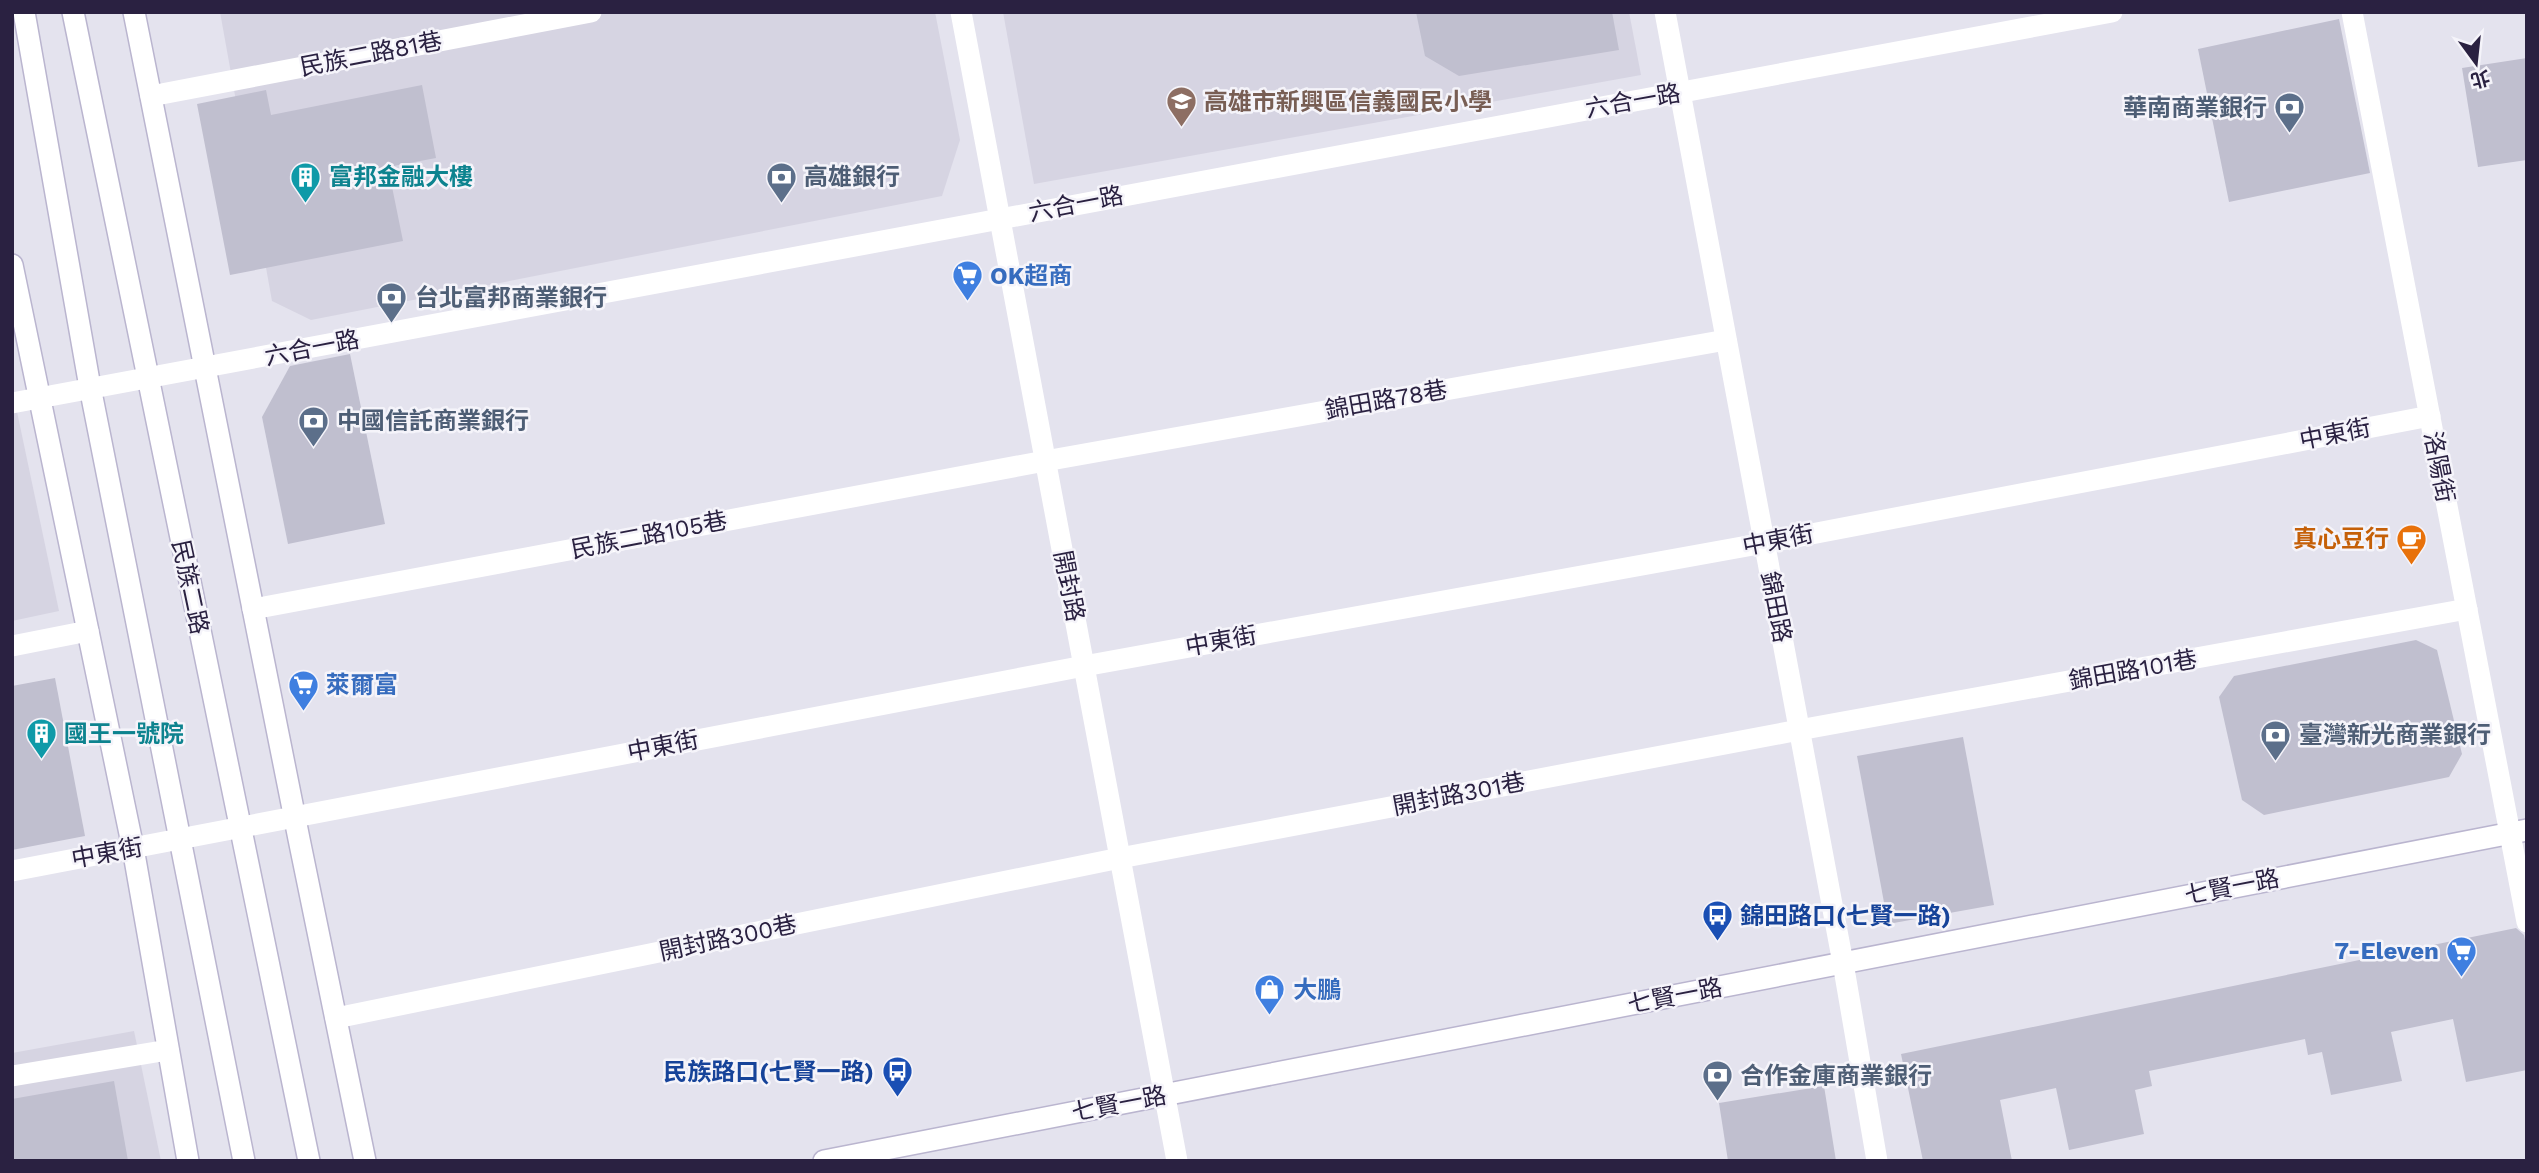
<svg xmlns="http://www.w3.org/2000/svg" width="2539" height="1173" viewBox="0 0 2539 1173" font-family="'Work Sans','Noto Sans TC',sans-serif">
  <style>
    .built { fill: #d6d4e2 }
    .building { fill: #c0bfcf }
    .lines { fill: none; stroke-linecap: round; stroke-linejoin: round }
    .secondary-casing { stroke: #bab5cf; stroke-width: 24 }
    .street { stroke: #fff; stroke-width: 21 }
    .secondary { stroke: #fff; stroke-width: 21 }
    .labels { text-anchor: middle; stroke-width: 5; stroke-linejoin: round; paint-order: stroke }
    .street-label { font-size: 24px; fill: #2a2141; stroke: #f5f4fa }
    .education-label { font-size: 24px; font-weight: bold; fill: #785e54; stroke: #f5f4fa; text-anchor: start }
    .service-label { font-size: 24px; font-weight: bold; fill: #4e5e75; stroke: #f5f4fa; text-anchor: start }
    .culture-label { font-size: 24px; font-weight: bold; fill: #0d838f; stroke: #f5f4fa; text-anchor: start }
    .shop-label { font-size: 24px; font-weight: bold; fill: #366cbe; stroke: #f5f4fa; text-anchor: start }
    .food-label { font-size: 24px; font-weight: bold; fill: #c56008; stroke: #f5f4fa; text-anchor: end }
    .transit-label { font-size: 24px; font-weight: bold; fill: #164399; stroke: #f5f4fa; text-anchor: start }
  </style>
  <rect width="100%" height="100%" fill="#e4e3ee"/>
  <g class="built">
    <polygon points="220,12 935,12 960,140 942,196 311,320 272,301"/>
    <polygon points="1003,12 1629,12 1641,75 1034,184"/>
    <polygon points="12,388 59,611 12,621"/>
    <polygon points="134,1031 161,1161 12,1161 12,1053"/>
  </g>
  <g class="building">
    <polygon points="1416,12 1612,12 1619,50 1459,76 1425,56"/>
    <polygon points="2339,19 2370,173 2229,202 2198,49"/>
    <polygon points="2527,58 2527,160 2478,167 2462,68"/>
    <polygon points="422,85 436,158 388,167 403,241 230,275 197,104 266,90 271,115"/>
    <polygon points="350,354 385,524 288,544 262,417 290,366"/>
    <polygon points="2416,640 2437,650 2462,754 2449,777 2264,815 2242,800 2219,697 2234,676"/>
    <polygon points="55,678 85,836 12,850 12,686"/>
    <polygon points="1963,737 1994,905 1888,924 1857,756"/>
    <polygon points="2516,928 2524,935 2527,952 2527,1070 2466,1082 2453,1019 2391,1032 2402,1081 2331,1095 2322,1052 2308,1055 2305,1039 2149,1071 2152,1086 2135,1090 2144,1134 2069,1150 2056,1088 2000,1100 2012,1161 1923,1161 1901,1054"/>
    <polygon points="114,1081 128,1161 12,1161 12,1099"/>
    <polygon points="1824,1086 1836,1161 1728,1161 1719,1103"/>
  </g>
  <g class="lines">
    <defs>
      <g id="secondary">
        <polyline points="24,12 90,387 244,1161"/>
        <polyline points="73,12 309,1161"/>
        <polyline points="134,12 299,839 365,1161"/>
        <polyline points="12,265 133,848 188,1161"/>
        <polyline points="824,1161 2527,830"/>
      </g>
    </defs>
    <use href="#secondary" class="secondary-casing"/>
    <g class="street">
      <polyline points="961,12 1177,1161"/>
      <polyline points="1665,12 1843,963 1877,1161"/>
      <polyline points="2352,12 2527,922"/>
      <polyline points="151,96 591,12"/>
      <polyline points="12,403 2112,12"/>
      <polyline points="253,609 1045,461 1726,340"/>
      <polyline points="12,646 88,631"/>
      <polyline points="12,871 1084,666 1764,543 2430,416"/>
      <polyline points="336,1018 1120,858 1799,730 2467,609"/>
      <polyline points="12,1076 168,1050"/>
    </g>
    <use href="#secondary" class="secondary"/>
  </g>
  <defs>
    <symbol id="school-pin" viewBox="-11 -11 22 30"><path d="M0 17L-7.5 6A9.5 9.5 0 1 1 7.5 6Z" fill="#8d6e63" stroke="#f5f4fa"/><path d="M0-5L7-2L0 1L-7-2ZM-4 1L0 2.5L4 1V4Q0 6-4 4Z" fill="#fff"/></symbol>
    <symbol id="bank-pin" viewBox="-11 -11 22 30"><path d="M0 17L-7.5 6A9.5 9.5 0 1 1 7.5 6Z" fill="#5c6f8a" stroke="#f5f4fa"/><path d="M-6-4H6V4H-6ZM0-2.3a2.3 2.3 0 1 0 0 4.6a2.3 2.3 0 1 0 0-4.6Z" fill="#fff"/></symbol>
    <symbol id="building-pin" viewBox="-11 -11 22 30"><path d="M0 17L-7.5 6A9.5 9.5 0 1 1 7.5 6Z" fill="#0f9aa8" stroke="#f5f4fa"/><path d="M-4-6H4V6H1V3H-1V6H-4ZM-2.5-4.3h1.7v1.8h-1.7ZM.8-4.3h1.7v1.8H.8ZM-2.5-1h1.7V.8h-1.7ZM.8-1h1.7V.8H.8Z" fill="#fff"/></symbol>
    <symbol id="supermarket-pin" viewBox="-11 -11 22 30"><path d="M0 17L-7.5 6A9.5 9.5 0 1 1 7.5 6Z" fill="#3f7fe0" stroke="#f5f4fa"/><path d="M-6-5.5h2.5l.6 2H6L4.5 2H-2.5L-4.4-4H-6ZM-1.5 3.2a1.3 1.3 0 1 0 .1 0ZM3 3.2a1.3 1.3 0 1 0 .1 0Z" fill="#fff"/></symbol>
    <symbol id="cafe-pin" viewBox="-11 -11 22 30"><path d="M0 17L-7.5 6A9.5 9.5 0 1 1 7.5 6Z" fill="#e8710a" stroke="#f5f4fa"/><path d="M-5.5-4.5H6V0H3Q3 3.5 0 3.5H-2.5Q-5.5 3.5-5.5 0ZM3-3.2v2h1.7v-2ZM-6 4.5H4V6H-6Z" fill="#fff"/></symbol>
    <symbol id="bus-pin" viewBox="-11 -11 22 30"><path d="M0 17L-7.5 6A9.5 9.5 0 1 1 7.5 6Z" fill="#1a4fb4" stroke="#f5f4fa"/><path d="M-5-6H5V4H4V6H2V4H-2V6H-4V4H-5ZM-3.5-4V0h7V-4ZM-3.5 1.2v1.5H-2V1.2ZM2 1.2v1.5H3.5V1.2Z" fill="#fff"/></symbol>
    <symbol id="shop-pin" viewBox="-11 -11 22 30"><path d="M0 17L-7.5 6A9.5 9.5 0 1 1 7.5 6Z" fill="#3f7fe0" stroke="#f5f4fa"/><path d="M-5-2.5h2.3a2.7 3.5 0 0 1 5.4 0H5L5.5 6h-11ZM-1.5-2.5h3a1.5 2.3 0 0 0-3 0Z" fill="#fff"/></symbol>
  </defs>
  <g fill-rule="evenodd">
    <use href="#school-pin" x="1164" y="84" width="35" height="47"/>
    <use href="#bank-pin" x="2272" y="90" width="35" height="47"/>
    <use href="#building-pin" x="288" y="160" width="35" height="47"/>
    <use href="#bank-pin" x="764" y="160" width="35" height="47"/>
    <use href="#supermarket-pin" x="950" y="258" width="35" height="47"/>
    <use href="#bank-pin" x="374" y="280" width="35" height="47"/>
    <use href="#bank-pin" x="296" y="404" width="35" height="47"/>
    <use href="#cafe-pin" x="2394" y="522" width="35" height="47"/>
    <use href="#supermarket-pin" x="286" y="668" width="35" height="47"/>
    <use href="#building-pin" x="24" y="716" width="35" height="47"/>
    <use href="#bank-pin" x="2258" y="718" width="35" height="47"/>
    <use href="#bus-pin" x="1700" y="898" width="35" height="47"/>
    <use href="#supermarket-pin" x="2444" y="934" width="35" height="47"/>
    <use href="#shop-pin" x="1252" y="972" width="35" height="47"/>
    <use href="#bus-pin" x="880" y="1054" width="35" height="47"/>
    <use href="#bank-pin" x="1700" y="1058" width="35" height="47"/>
  </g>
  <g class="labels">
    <g class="street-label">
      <text transform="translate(371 54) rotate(-11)" y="8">民族二路81巷</text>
      <text transform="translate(1633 101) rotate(-10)" y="8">六合一路</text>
      <text transform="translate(1076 204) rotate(-11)" y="8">六合一路</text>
      <text transform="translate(312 348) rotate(-11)" y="8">六合一路</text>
      <text transform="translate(1386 400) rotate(-10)" y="8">錦田路78巷</text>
      <text transform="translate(2335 434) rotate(-11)" y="8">中東街</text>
      <text transform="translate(2439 467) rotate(79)" y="8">洛陽街</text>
      <text transform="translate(649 535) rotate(-11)" y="8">民族二路105巷</text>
      <text transform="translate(1778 540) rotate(-11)" y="8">中東街</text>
      <text transform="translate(1069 586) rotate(79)" y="8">開封路</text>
      <text transform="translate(190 587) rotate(78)" y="8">民族二路</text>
      <text transform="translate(1776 607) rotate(79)" y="8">錦田路</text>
      <text transform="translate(1221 641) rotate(-10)" y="8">中東街</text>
      <text transform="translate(2133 670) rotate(-10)" y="8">錦田路101巷</text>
      <text transform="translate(663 746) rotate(-11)" y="8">中東街</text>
      <text transform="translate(1459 794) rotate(-11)" y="8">開封路301巷</text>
      <text transform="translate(107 853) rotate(-10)" y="8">中東街</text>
      <text transform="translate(2232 887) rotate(-11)" y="8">七賢一路</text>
      <text transform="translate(728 938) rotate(-12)" y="8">開封路300巷</text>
      <text transform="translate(1675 996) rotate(-11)" y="8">七賢一路</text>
      <text transform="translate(1119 1104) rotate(-11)" y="8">七賢一路</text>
    </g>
    <g class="education-label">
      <text x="1204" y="110">高雄市新興區信義國民小學</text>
    </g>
    <g class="service-label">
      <text x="2267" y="116" text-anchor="end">華南商業銀行</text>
      <text x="804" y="185">高雄銀行</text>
      <text x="415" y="306">台北富邦商業銀行</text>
      <text x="337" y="429">中國信託商業銀行</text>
      <text x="2299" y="743">臺灣新光商業銀行</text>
      <text x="1740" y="1084">合作金庫商業銀行</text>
    </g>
    <g class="culture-label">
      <text x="329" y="185">富邦金融大樓</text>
      <text x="64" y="742">國王一號院</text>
    </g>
    <g class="shop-label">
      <text x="990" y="284">OK超商</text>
      <text x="326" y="693">萊爾富</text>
      <text x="2439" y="959" text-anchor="end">7-Eleven</text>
      <text x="1293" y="998">大鵬</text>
    </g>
    <g class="food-label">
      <text x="2389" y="547">真心豆行</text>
    </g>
    <g class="transit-label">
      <text x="1740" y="924">錦田路口(七賢一路)</text>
      <text x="874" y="1080" text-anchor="end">民族路口(七賢一路)</text>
    </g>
  </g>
  <rect width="2539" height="1173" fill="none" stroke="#2a2141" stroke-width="28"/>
  <g transform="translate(2476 63) rotate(165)" stroke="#f5f4fa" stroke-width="5" paint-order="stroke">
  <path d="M0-5L12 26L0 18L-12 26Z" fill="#2a2141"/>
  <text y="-10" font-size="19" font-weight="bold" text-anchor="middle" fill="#2a2141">北</text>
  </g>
</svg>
